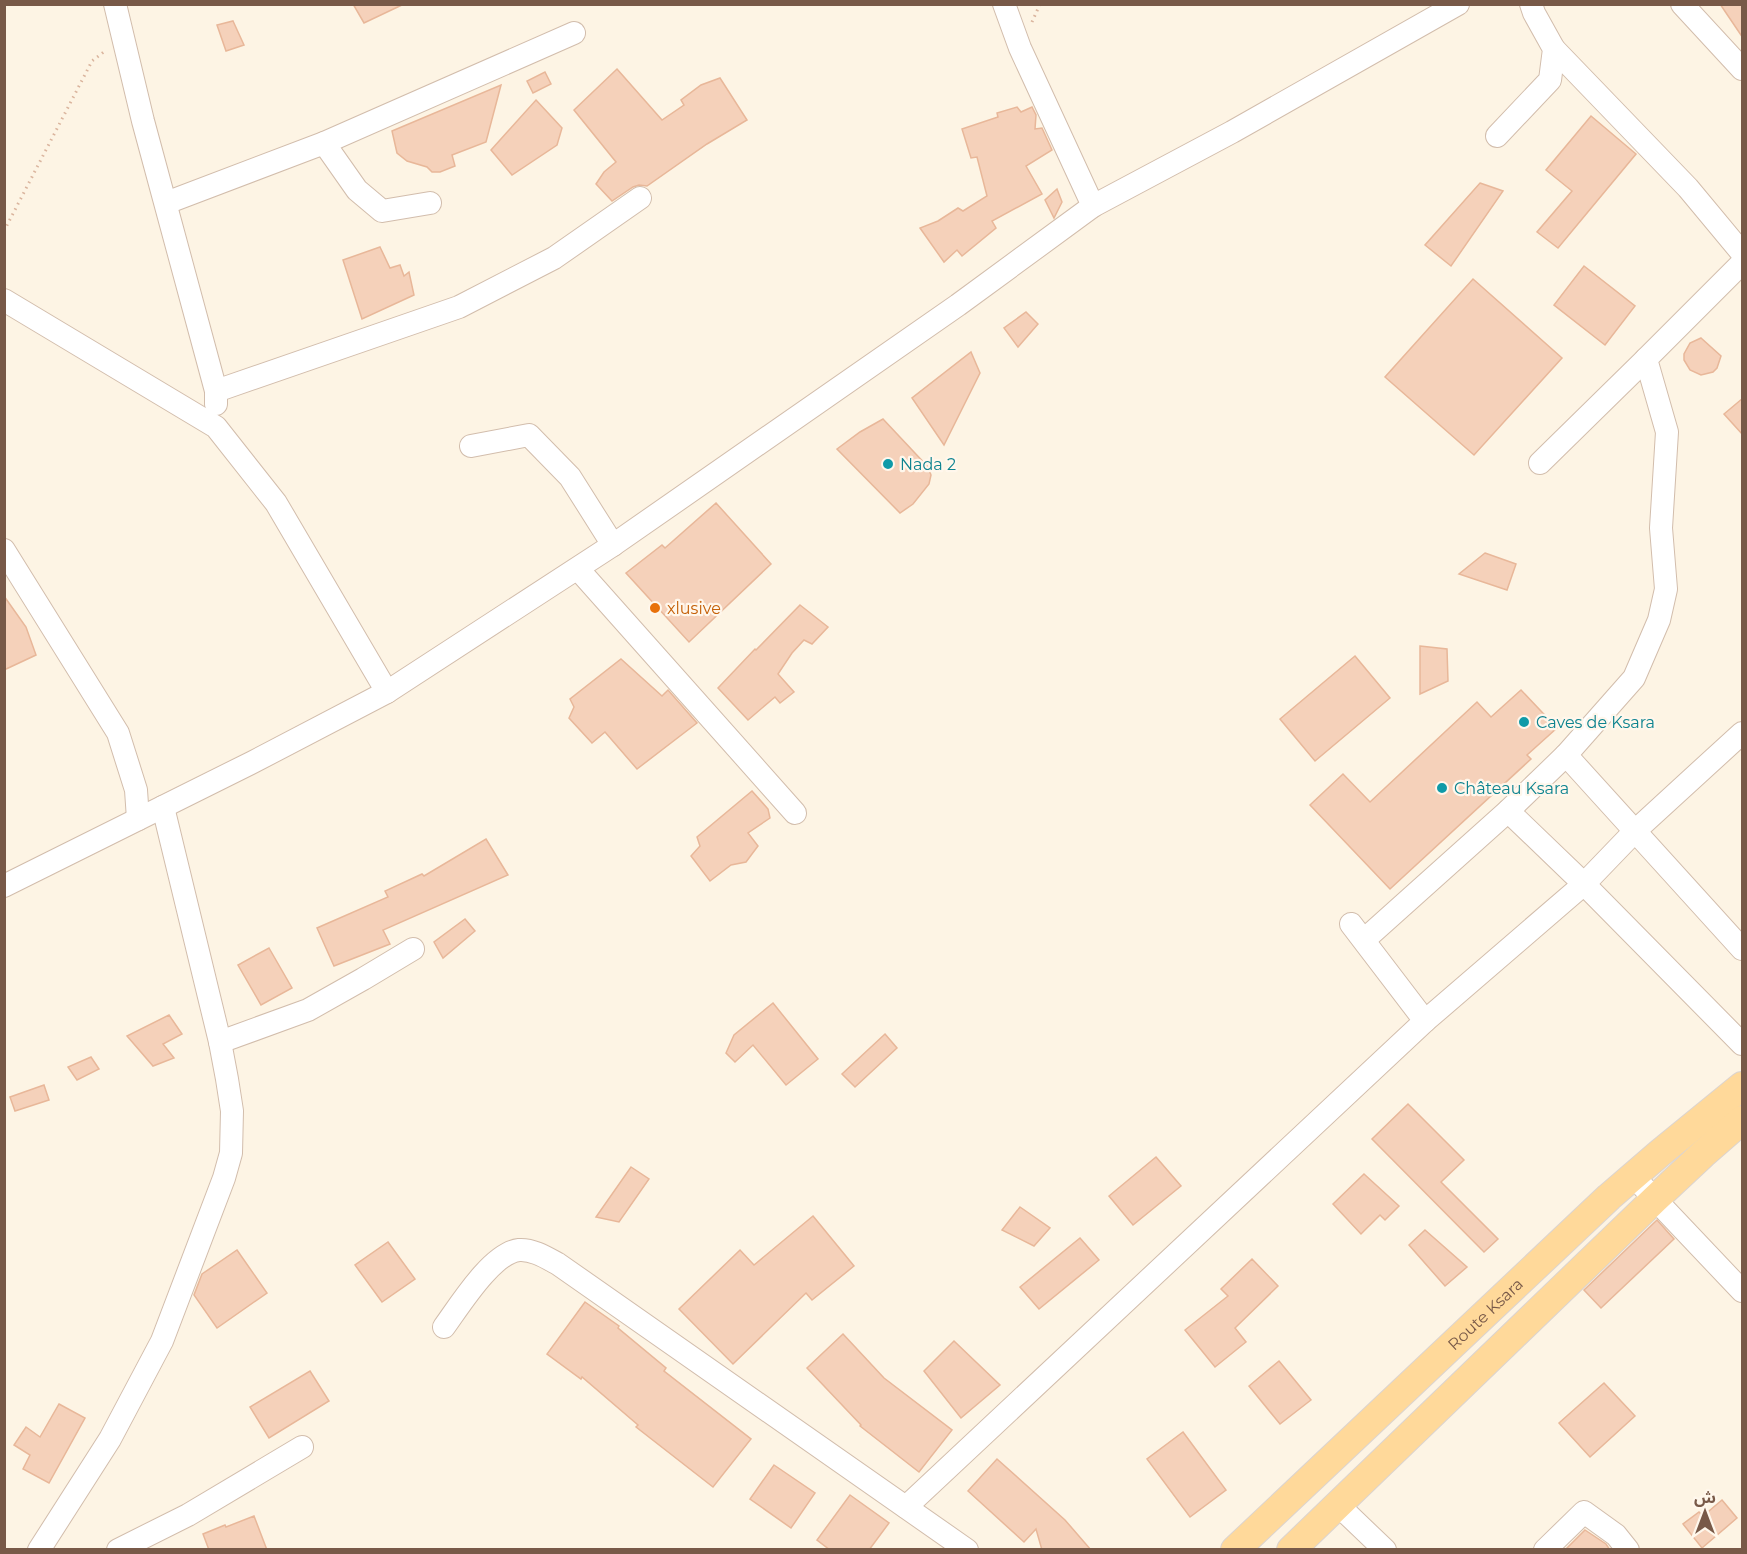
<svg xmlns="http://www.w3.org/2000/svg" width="1747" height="1554" viewBox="0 0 1747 1554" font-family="Montserrat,'Noto Sans Arabic',sans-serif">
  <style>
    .building { fill: #f5d1ba; stroke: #e8b799; stroke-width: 1.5 }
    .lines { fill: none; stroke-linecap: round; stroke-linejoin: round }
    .minor-casing { stroke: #d2bdac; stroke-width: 24 }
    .major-casing { stroke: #dcd4cf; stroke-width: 30 }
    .path { stroke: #dab49d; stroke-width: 3; stroke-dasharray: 1.5 4.5; stroke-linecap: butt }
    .minor { stroke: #fff; stroke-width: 22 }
    .major { stroke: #ffd99a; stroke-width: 28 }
    .culture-dot { fill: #0f9aa8; stroke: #fff7ec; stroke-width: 2 }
    .food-dot { fill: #e8710a; stroke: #fff7ec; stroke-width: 2 }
    .labels { text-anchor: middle; stroke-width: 4.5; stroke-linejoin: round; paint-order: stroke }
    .culture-label { font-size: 16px; fill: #0d838f; stroke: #fff7ec; text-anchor: start }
    .food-label { font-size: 16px; fill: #c56008; stroke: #fff7ec; text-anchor: start }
    .street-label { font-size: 16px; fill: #785948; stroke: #fff7ec }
  </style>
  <rect width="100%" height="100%" fill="#fdf4e4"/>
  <g class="building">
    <polygon points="353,4 404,4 364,23"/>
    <polygon points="1720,4 1743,4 1743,38"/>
    <polygon points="233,21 244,45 226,51 217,25"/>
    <polygon points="617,69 662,120 684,105 681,100 701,85 720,78 747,120 707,144 647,186 639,185 633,187 612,201 596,184 604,172 616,162 574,110"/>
    <polygon points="545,72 551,84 533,93 527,81"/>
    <polygon points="501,85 486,142 452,155 455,166 440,172 432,172 427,167 407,161 397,153 392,131"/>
    <polygon points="536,100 562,128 557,145 512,175 491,150"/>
    <polygon points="1017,107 1021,112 1032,107 1036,115 1035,129 1042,128 1052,150 1026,166 1042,194 992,221 996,228 962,256 957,250 944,262 920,228 938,221 958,208 963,211 987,196 977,157 971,158 962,129 998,117 997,113"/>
    <polygon points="1591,116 1636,154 1558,248 1537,232 1572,191 1546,170"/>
    <polygon points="1480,183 1503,191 1451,266 1425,245"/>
    <polygon points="1057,189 1062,202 1054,218 1045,200"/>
    <polygon points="380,247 390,268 400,265 404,276 409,272 414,295 362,319 343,260"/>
    <polygon points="1584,266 1635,306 1605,345 1554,305"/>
    <polygon points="1473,279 1562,358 1474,455 1385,377"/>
    <polygon points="1026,312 1038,324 1018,347 1004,328"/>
    <polygon points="1701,338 1721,356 1717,368 1713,372 1701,375 1690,370 1684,360 1684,354 1690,343"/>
    <polygon points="971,352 980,373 944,445 912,398"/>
    <polygon points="1743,398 1743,435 1724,414"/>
    <polygon points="883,419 928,467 931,475 929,484 913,504 900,513 837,449 860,432"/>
    <polygon points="716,503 771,564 689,642 626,573 662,545 665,548"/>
    <polygon points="1485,553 1516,564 1507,590 1459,574"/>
    <polygon points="4,596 26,627 36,655 4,670"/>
    <polygon points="800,605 828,627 812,644 804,640 792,653 778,674 794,692 780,703 775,697 748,720 718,688 755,649 756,650"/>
    <polygon points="1420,646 1447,649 1448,681 1420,694"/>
    <polygon points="1355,656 1390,698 1315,761 1280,719"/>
    <polygon points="621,659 662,696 668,690 697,723 637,769 605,732 592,743 569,718 574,707 570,699"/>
    <polygon points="1521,690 1557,728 1527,755 1531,759 1390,889 1310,805 1343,774 1370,802 1477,702 1491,717"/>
    <polygon points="752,791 768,809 770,818 748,833 758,846 746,862 731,865 710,881 691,856 700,846 697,837"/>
    <polygon points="486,839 508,875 383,930 390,944 334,966 317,928 388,897 385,891 422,874 424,876"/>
    <polygon points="465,919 475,931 443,958 434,942"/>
    <polygon points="269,948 292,988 261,1005 238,965"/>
    <polygon points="773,1003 818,1059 786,1085 753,1045 735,1062 726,1053 734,1035"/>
    <polygon points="169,1015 182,1034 163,1044 174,1058 153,1066 127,1036"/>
    <polygon points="885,1034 897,1048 855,1087 842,1074"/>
    <polygon points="91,1057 99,1069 77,1080 68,1067"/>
    <polygon points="44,1085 49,1100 15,1111 10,1097"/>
    <polygon points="1408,1104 1464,1160 1441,1182 1498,1239 1484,1252 1372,1139"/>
    <polygon points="1156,1157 1181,1186 1133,1225 1109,1196"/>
    <polygon points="631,1167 649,1179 619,1222 596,1217"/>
    <polygon points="1364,1174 1399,1206 1385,1220 1380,1215 1361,1234 1333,1204"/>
    <polygon points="1020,1207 1050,1228 1034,1246 1002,1230"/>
    <polygon points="813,1216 854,1266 812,1300 806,1293 733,1364 679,1309 740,1250 754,1265"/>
    <polygon points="1657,1220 1674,1239 1601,1308 1584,1290"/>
    <polygon points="1425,1230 1467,1267 1445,1286 1409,1245"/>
    <polygon points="1080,1238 1099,1260 1039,1309 1020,1287"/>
    <polygon points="388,1242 415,1279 382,1302 355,1265"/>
    <polygon points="237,1250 267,1293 217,1328 194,1295 202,1274"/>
    <polygon points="1252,1259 1278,1286 1235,1328 1246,1342 1215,1367 1185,1330 1228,1296 1221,1289"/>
    <polygon points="585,1302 619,1326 618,1328 666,1368 664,1371 751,1439 713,1487 636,1427 638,1425 582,1377 581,1379 547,1354"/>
    <polygon points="843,1334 884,1378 952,1430 919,1472 860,1426 861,1425 807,1368"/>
    <polygon points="954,1341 1000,1385 961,1418 924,1371"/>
    <polygon points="1279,1361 1311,1400 1280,1424 1249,1386"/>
    <polygon points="310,1371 329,1401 269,1438 250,1407"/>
    <polygon points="1604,1383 1635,1416 1590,1457 1559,1423"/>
    <polygon points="59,1404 85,1418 49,1483 23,1469 30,1455 14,1445 26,1427 40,1437"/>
    <polygon points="1183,1432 1226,1490 1190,1517 1147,1459"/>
    <polygon points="997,1459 1065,1520 1091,1550 1042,1550 1036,1529 1024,1542 968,1491"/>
    <polygon points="774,1465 815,1493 791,1528 750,1499"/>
    <polygon points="850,1495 889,1523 869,1550 830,1550 817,1540"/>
    <polygon points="1722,1500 1737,1518 1702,1548 1683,1524 1699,1512 1703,1516"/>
    <polygon points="254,1516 267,1550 209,1550 203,1534 225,1525 226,1527"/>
    <polygon points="1585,1530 1606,1544 1610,1550 1565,1550"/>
  </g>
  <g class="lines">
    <defs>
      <g id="minor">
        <polyline points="115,4 143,121 216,391 216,404"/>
        <polyline points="1004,4 1020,48 1093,206"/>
        <polyline points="1682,4 1742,69"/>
        <polyline points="1554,49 1688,188 1742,253"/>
        <polyline points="1497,136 1550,80 1554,49 1534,13 1531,4"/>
        <polyline points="324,143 574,33"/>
        <polyline points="166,203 324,143 357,190 382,211 430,203"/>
        <polyline points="4,300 216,427 276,503 387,692"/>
        <polyline points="216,391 459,307 554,258 640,198"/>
        <polyline points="471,446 529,435 570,477 613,545"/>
        <polyline points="1540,463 1646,359"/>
        <polyline points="4,550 118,733 136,790 138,819"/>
        <polyline points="578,569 795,813"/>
        <polyline points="1566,755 1742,949"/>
        <polyline points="1508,811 1584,884 1742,1044"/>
        <polyline points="4,886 253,762 387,692 613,545 958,305 1093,206 1232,132 1458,4"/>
        <polyline points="1351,924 1425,1021"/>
        <polyline points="1364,940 1508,811 1566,755 1634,678 1659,620 1666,589 1661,528 1667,432 1646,359 1742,263"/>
        <polyline points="220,1042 308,1010 363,979 413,949"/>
        <polyline points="1633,1176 1742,1291"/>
        <path d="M444,1327c16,-22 48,-74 75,-77 14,-1 28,8 39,14l409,286"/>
        <polyline points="1338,1505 1385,1550"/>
        <polyline points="906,1507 1425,1021 1584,884 1635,831 1742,733"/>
        <polyline points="39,1550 110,1439 162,1341 224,1178 231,1153 232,1111 227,1079 220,1042 163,807"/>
        <polyline points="118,1550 188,1515 302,1447"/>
        <polyline points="1545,1550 1584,1512 1616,1535 1628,1550"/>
      </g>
      <g id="major">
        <path id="s1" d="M1235,1550l374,-353 51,-44 82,-67"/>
        <polyline points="1291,1550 1655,1199 1703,1154 1742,1120"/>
      </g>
    </defs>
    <use href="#minor" class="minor-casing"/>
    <use href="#major" class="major-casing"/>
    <g class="path">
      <polyline points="1032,22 1040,4"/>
      <polyline points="4,231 92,61 105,51"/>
    </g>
    <use href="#minor" class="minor"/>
    <use href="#major" class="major"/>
  </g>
  <g class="culture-dot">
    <circle cx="888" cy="464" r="6"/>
    <circle cx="1524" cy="722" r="6"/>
    <circle cx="1442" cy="788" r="6"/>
  </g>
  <circle class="food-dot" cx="655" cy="608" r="6"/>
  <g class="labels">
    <g class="culture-label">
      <text x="900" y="470">Nada 2</text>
      <text x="1536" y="728">Caves de Ksara</text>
      <text x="1454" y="794">Château Ksara</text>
    </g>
    <g class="food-label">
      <text x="667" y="614">xlusive</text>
    </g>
    <g class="street-label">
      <text dy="6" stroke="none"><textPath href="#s1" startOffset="344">Route Ksara</textPath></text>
    </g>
  </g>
  <rect width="1747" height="1554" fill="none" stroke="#785948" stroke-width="12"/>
  <g transform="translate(1705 1512)" stroke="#fff7ec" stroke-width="4.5" paint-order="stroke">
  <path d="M0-4.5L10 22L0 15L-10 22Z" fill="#785948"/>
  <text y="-9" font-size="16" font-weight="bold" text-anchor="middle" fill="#785948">ش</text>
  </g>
</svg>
